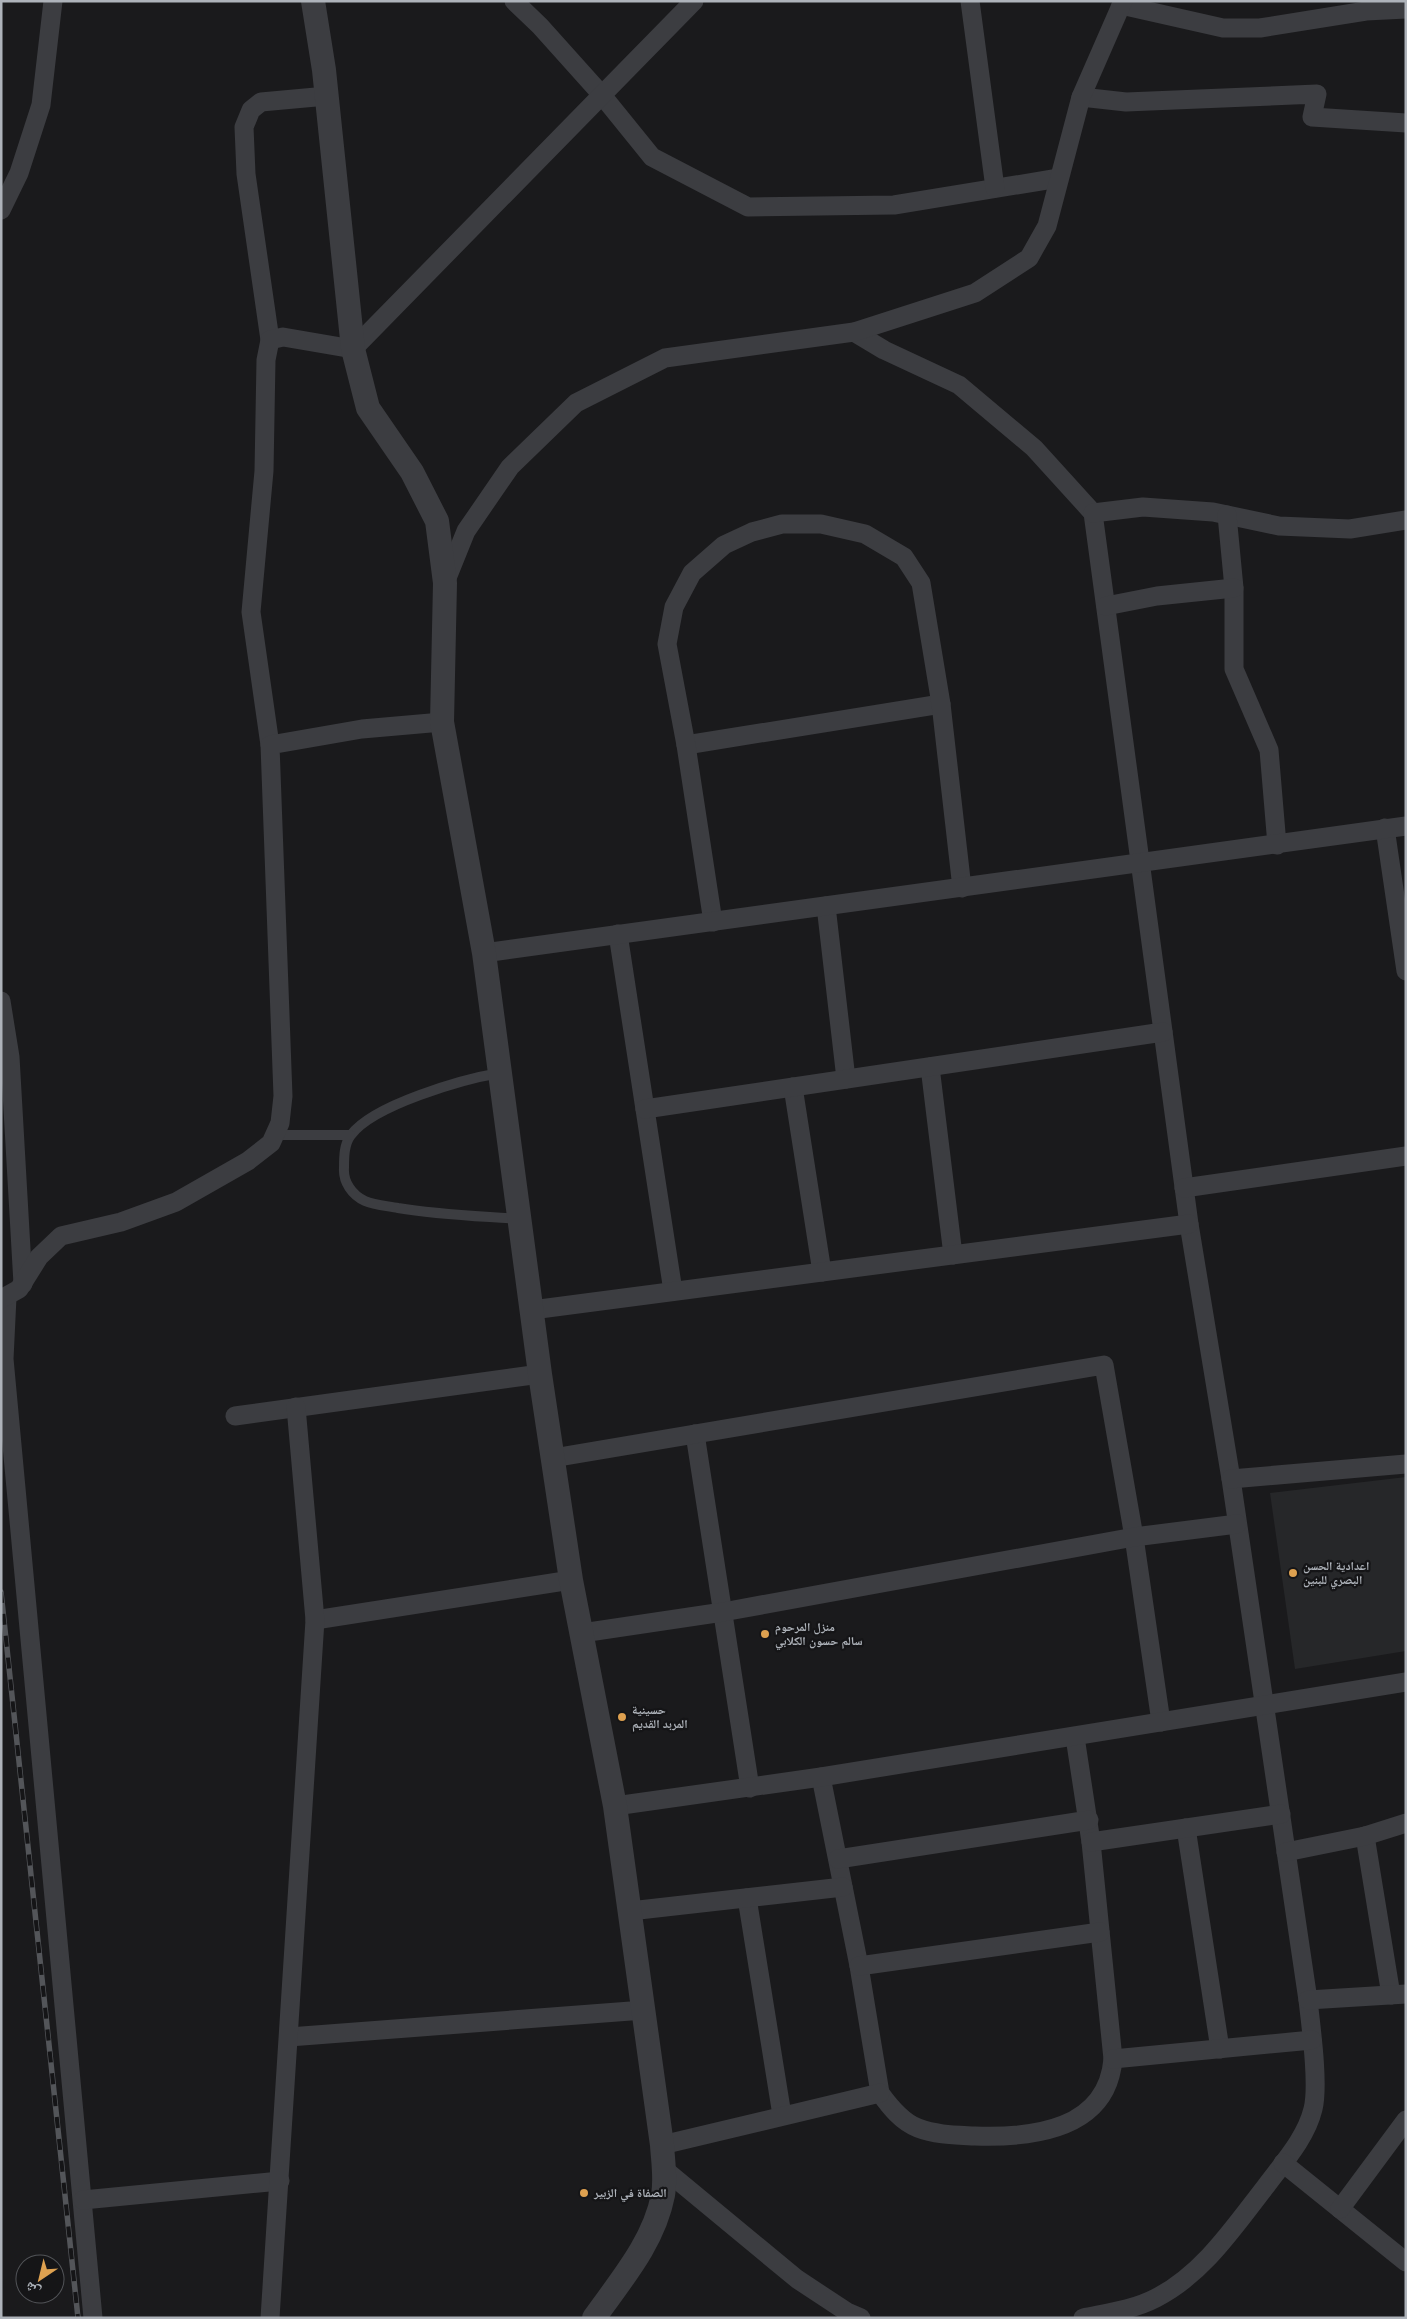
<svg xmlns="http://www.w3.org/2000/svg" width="1407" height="2319" viewBox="0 0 1407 2319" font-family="'Nunito Sans','Noto Naskh Arabic',sans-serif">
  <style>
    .built { fill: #262729 }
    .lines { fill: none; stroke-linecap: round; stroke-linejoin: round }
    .service { stroke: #3c3d41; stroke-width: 10 }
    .minor { stroke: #3c3d41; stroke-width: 19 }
    .tertiary { stroke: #3c3d41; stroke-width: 24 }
    .rail-casing { stroke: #535559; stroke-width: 5.5 }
    .rail { stroke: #151517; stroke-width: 4; stroke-dasharray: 11; stroke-linecap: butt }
    .poi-dot { fill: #dea150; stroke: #151517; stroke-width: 2 }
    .labels { text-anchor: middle; stroke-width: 4.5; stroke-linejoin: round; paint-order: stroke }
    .poi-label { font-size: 12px; font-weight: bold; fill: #aeb3ba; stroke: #151517; text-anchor: start }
  </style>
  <rect width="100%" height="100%" fill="#1a1a1c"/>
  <polygon class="built" points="1406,1477 1406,1651 1295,1669 1270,1493"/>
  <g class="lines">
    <g class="service">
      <path d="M500,1073c-37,6 -127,32 -149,62 -7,9 -7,22 -7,33 -1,14 8,27 21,33 9,4 23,5 33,7 41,7 81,8 122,11"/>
      <polyline points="274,1135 350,1135"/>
    </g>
    <g class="minor">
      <polyline points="514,1 540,26 601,94 652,157 748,207 894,205 1059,178"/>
      <polyline points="970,1 995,188"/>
      <polyline points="1121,5 1223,28 1260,28 1366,11 1406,9"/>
      <polyline points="1081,97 1126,102 1317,94 1312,117 1406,123"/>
      <polyline points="1,210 19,173 41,105 53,1"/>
      <path d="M854,332l30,18 75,35 75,63 59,65 96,711 42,255 77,521c3,27 11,85 5,109 -7,29 -30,54 -47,77 -32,41 -63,88 -110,112 -23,12 -49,15 -73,20"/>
      <polyline points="270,340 246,174 244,127 251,110 261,102 327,96"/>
      <polyline points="1093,513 1143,507 1213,512 1279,526 1350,529 1406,520"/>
      <polyline points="1227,515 1234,588 1234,669 1269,750 1277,845"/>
      <polyline points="445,583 466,531 510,467 576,403 665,358 854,332 975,293 1029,258 1047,226 1081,97 1123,1"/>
      <polyline points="1106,606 1157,596 1234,588"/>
      <polyline points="270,745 251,612 264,471 266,360 270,340 283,337 353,349 694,1"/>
      <polyline points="686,745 941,704"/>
      <polyline points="1385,828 1406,971"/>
      <polyline points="826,906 846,1079"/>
      <polyline points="713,922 686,745 667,644 674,607 692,573 724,545 752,532 782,524 821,524 865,534 904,557 921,583 941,704 962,888"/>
      <polyline points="618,934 673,1291"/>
      <polyline points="484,953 1406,826"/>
      <polyline points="1,1001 10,1057 23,1284"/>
      <polyline points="930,1067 953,1255"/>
      <polyline points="793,1087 822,1272"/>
      <polyline points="645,1109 1163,1032"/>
      <polyline points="1184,1188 1406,1156"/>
      <polyline points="7,1297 4,1359 93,2318"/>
      <polyline points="1,1299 19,1289 39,1257 61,1236 121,1222 176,1202 248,1161 271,1143 280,1123 283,1096 270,745 362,729 442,722"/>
      <polyline points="532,1310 1189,1224"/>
      <polyline points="235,1416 540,1374"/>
      <polyline points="695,1434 750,1788"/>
      <polyline points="553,1458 1104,1365 1134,1537 1161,1722"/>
      <polyline points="1231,1479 1406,1464"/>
      <polyline points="315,1620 571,1580"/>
      <polyline points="582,1633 723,1612 1134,1537 1237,1524"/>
      <path d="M821,1777l38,189 21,127c10,14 22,29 38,35 18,7 38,7 57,8 58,2 132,-6 138,-77l-22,-217 -16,-105"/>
      <polyline points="615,1806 821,1777 1406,1682"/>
      <polyline points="1186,1828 1220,2049"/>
      <polyline points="1365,1836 1391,1995"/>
      <polyline points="1091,1842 1281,1814"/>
      <polyline points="1286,1852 1365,1836 1406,1823"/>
      <polyline points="838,1859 1089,1820"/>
      <polyline points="747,1898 782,2115"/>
      <polyline points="630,1911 843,1887"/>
      <polyline points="859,1966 1100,1932"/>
      <polyline points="1308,2000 1406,1994"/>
      <polyline points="289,2037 644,2010"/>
      <polyline points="1113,2059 1312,2040"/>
      <polyline points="662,2145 880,2093"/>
      <polyline points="1283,2163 1406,2262"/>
      <polyline points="664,2169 797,2279 847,2312 861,2318"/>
      <polyline points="83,2200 280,2181"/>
      <polyline points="1340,2209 1406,2120"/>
      <polyline points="270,2318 315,1620 296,1407"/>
    </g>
    <path class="tertiary" d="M313,1l11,69 29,279 15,59 44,64 25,49 8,62 -3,139 42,231 56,421 31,206 44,226 47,339c1,16 4,34 1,50 -9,47 -42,85 -69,123"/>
    <defs>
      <polyline id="rail" points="1,1592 78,2318"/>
    </defs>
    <use href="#rail" class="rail-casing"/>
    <use href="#rail" class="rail"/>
  </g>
  <g class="poi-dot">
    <circle cx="1293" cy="1573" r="5"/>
    <circle cx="765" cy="1634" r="5"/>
    <circle cx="622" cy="1717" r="5"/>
    <circle cx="584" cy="2193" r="5"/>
  </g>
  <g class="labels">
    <g class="poi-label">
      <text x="1303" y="1570">اعدادية الحسن<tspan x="1303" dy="14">البصري للبنين</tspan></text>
      <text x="775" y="1631">منزل المرحوم<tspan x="775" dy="14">سالم حسون الكلابي</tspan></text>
      <text x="632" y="1714">حسينية<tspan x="632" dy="14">المربد القديم</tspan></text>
      <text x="594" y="2197">الصفاة في الزبير</text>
    </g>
  </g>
  <rect width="1407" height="2319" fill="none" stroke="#aeb3ba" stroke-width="5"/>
  <g transform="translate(40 2279) rotate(215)"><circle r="24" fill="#151517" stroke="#525458"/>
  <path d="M0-4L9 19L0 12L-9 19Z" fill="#dea150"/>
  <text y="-8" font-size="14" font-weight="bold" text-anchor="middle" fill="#aeb3ba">ش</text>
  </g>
</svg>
